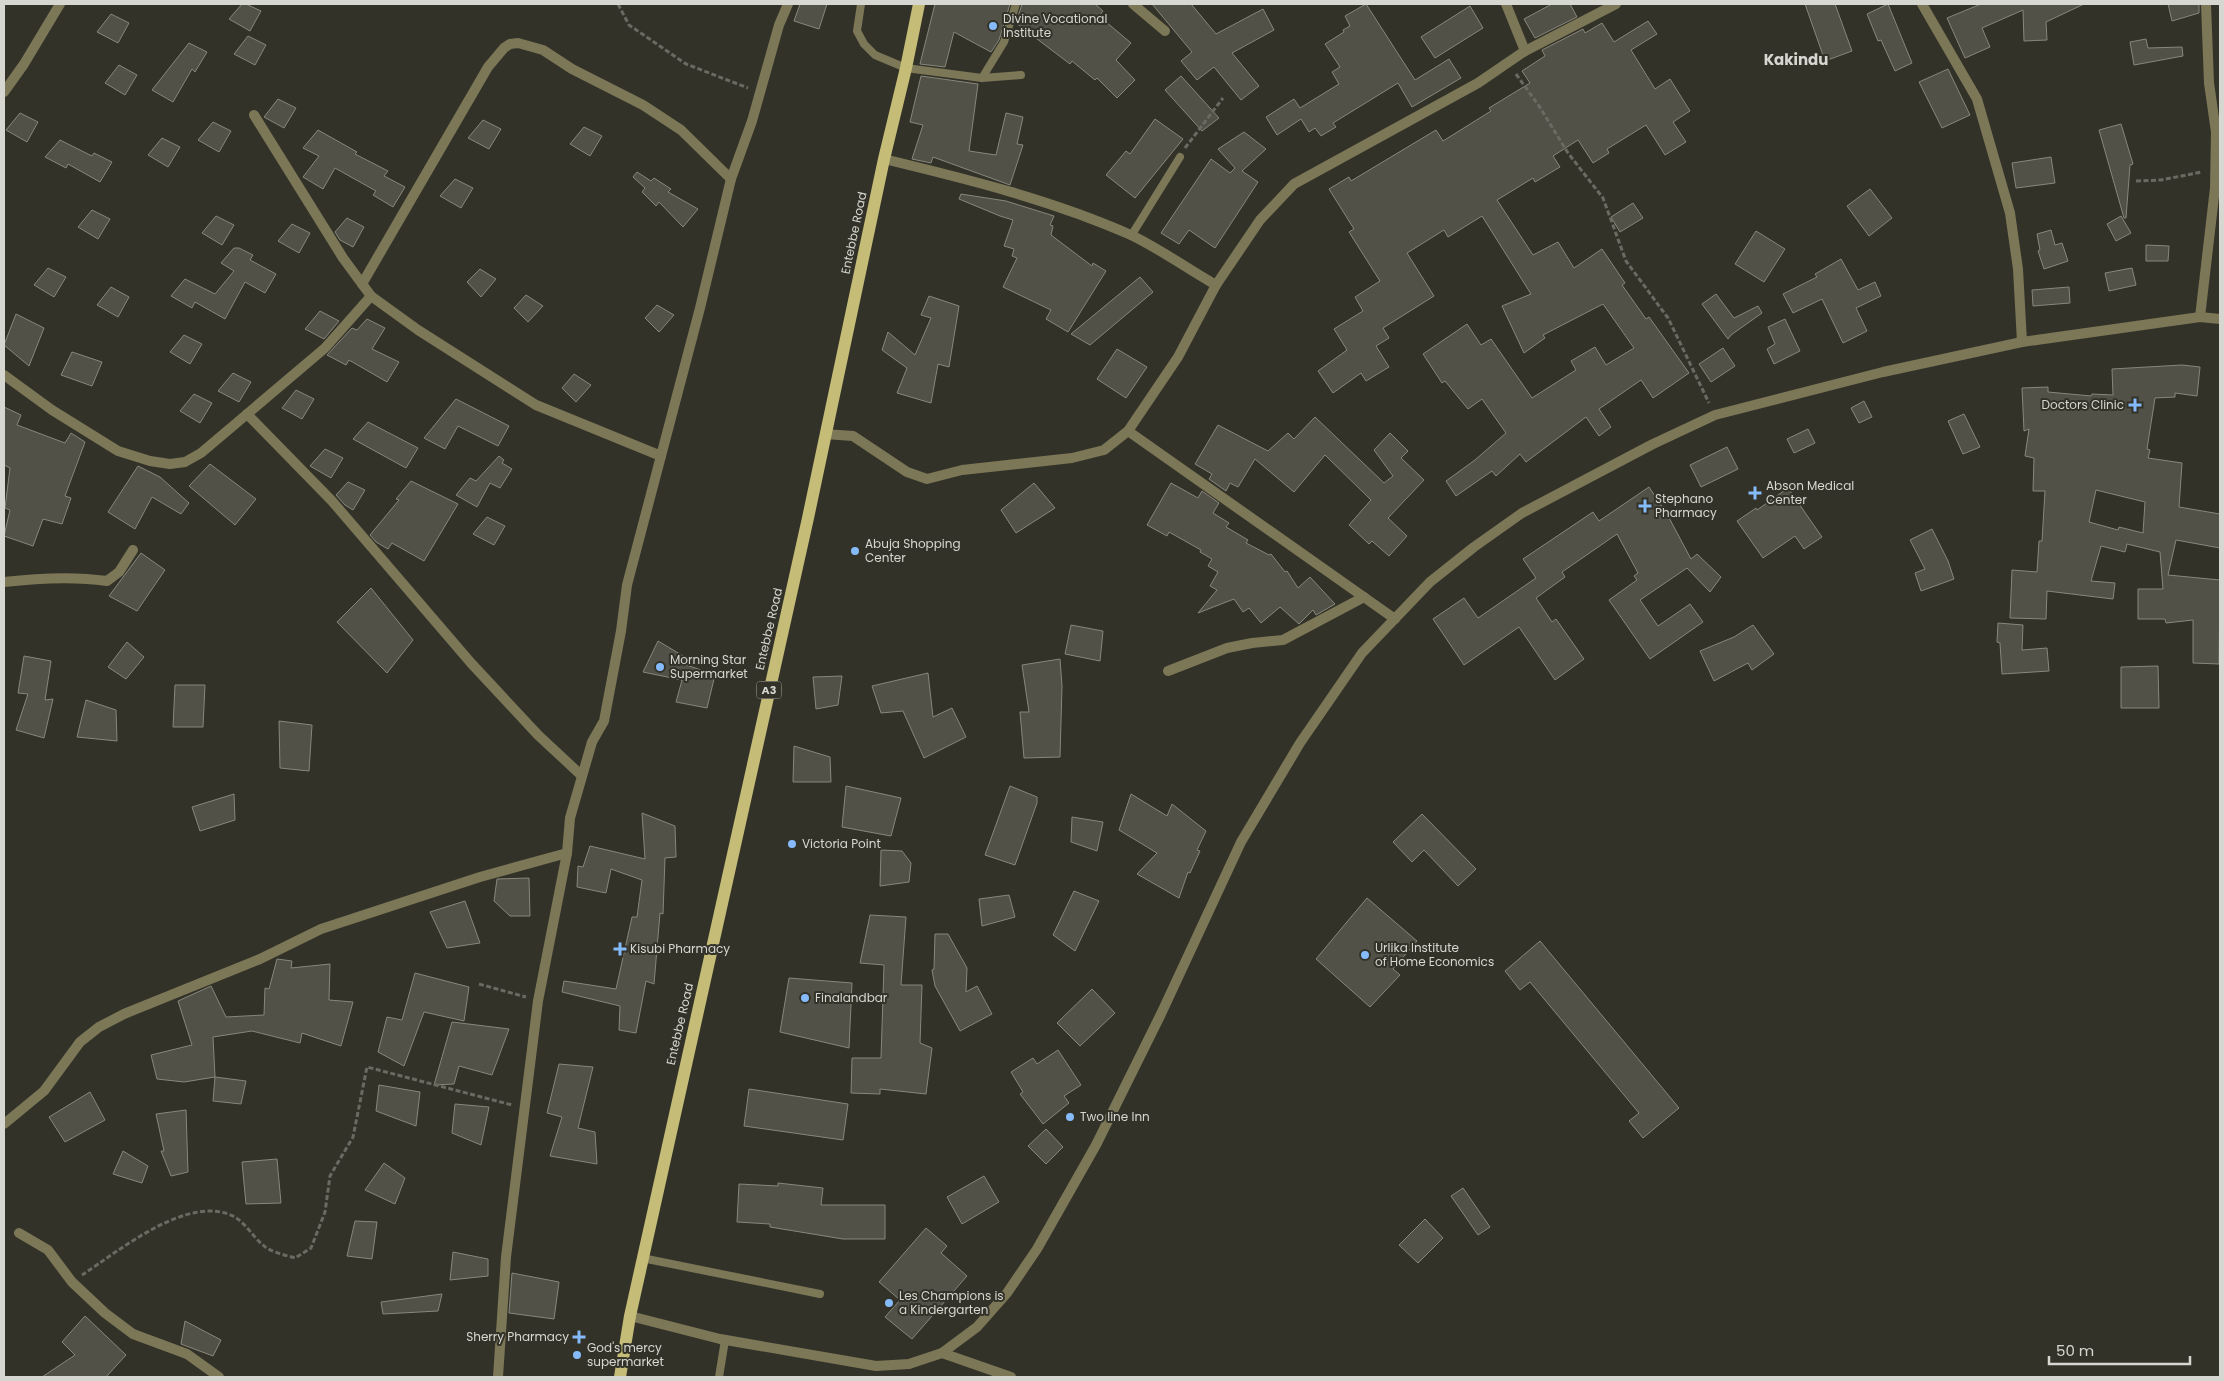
<svg xmlns="http://www.w3.org/2000/svg" width="2224" height="1381" viewBox="0 0 2224 1381" font-family="Poppins,sans-serif">
  <style>
    .building { fill: #525147; stroke: #88877c; fill-rule: evenodd }
    .lines { fill: none; stroke-linecap: round; stroke-linejoin: round }
    .path { stroke: #6b6a62; stroke-width: 3; stroke-dasharray: 5 2.5; stroke-linecap: butt }
    .service { stroke: #7b7757; stroke-width: 8 }
    .minor { stroke: #7b7757; stroke-width: 10 }
    .tertiary { stroke: #7b7757; stroke-width: 10 }
    .primary { stroke: #c4bc77; stroke-width: 12 }
    .poi-dot { fill: #86bbfb; stroke: #333229; stroke-width: 2 }
    .labels { text-anchor: middle; stroke-width: 4; stroke-linejoin: round; paint-order: stroke }
    .shield { fill: #333229; stroke: #a6a69f; stroke-width: 1 }
    .shield-label { font-size: 11px; font-weight: bold; fill: #d7d7d1 }
    .poi-label { font-size: 12px; fill: #d7d7d1; stroke: #333229; text-anchor: start }
    .street-label { font-size: 12px; fill: #d7d7d1; stroke: #333229 }
    .quarter-label { font-size: 15px; font-weight: bold; fill: #d7d7d1; stroke: #333229 }
  </style>
  <rect width="100%" height="100%" fill="#333229"/>
  <g class="building">
    <polygon points="242,4 246,4 261,11 250,31 229,19"/>
    <polygon points="800,4 827,4 819,29 794,21"/>
    <polygon points="935,4 1010,4 999,40 991,52 954,32 945,67 920,64"/>
    <polygon points="1022,4 1095,4 1103,11 1099,16 1131,43 1116,60 1135,80 1117,98 1097,78 1095,80 1072,61 1070,64 1016,23"/>
    <polygon points="1152,4 1191,4 1216,34 1263,9 1274,30 1232,53 1259,86 1241,100 1214,67 1197,80 1181,61 1192,52"/>
    <polygon points="1366,4 1415,80 1449,59 1461,78 1412,107 1398,83 1333,123 1336,127 1321,136 1315,128 1309,132 1301,119 1277,135 1266,117 1294,99 1300,108 1339,84 1332,72 1340,67 1325,44 1344,32 1343,30 1350,26 1345,16"/>
    <polygon points="1552,4 1570,4 1577,17 1535,38 1524,19"/>
    <polygon points="1805,4 1835,4 1852,51 1825,61"/>
    <polygon points="1888,4 1912,63 1895,71 1881,40 1878,41 1867,14"/>
    <polygon points="1981,4 2084,4 2046,22 2047,40 2024,41 2023,10 1982,28 1990,47 1965,58 1947,18"/>
    <polygon points="2168,4 2199,4 2199,13 2172,21"/>
    <polygon points="1470,6 1483,28 1435,58 1421,37"/>
    <polygon points="111,14 129,23 118,43 97,32"/>
    <polygon points="1648,21 1657,34 1631,50 1655,89 1670,79 1690,111 1673,122 1686,142 1665,155 1646,125 1607,149 1609,153 1593,163 1578,140 1553,156 1560,167 1535,182 1533,178 1497,200 1533,255 1558,242 1574,268 1602,249 1625,283 1622,285 1646,319 1649,317 1689,373 1653,398 1641,380 1599,409 1611,427 1599,436 1586,417 1526,462 1520,454 1496,476 1492,471 1456,496 1446,481 1475,460 1506,433 1482,399 1468,409 1445,381 1442,383 1423,354 1467,324 1481,345 1491,339 1532,398 1576,370 1571,361 1595,347 1606,365 1634,348 1603,304 1543,335 1545,338 1524,353 1502,306 1531,294 1482,216 1448,237 1444,230 1407,253 1434,296 1383,328 1389,338 1376,346 1389,367 1366,381 1361,373 1333,393 1318,371 1347,350 1334,329 1363,311 1355,297 1380,281 1349,232 1354,229 1329,189 1349,177 1351,181 1436,130 1443,141 1491,111 1489,108 1530,83 1522,71 1545,56 1542,50 1583,29 1585,33 1602,23 1614,42"/>
    <polygon points="248,36 266,45 255,65 234,54"/>
    <polygon points="2146,39 2148,48 2182,47 2183,56 2134,65 2130,42"/>
    <polygon points="189,43 207,52 195,72 192,69 173,102 152,90"/>
    <polygon points="119,65 137,75 125,95 105,83"/>
    <polygon points="1948,69 1970,115 1942,128 1919,82"/>
    <polygon points="921,76 978,84 969,151 996,155 1006,113 1023,117 1017,144 1023,145 1010,185 933,157 931,163 912,159 923,125 910,122"/>
    <polygon points="1181,76 1219,118 1202,131 1165,90"/>
    <polygon points="278,99 296,108 284,128 264,117"/>
    <polygon points="20,113 38,122 27,142 6,130"/>
    <polygon points="1155,119 1183,139 1135,198 1106,175 1126,151 1130,154"/>
    <polygon points="483,120 501,129 489,149 468,138"/>
    <polygon points="213,122 231,131 219,152 198,140"/>
    <polygon points="2121,124 2133,164 2130,165 2126,218 2124,218 2099,130"/>
    <polygon points="584,127 602,136 590,156 570,144"/>
    <polygon points="318,130 357,152 355,154 388,171 384,176 405,187 393,207 373,195 376,191 335,168 323,189 303,177 319,156 303,148"/>
    <polygon points="1244,132 1266,149 1242,171 1258,182 1215,248 1189,230 1179,244 1161,233 1211,159 1230,173 1235,168 1218,149"/>
    <polygon points="162,138 180,147 168,167 148,155"/>
    <polygon points="60,140 92,156 94,153 112,162 100,182 68,164 66,168 45,157"/>
    <polygon points="2051,157 2055,183 2016,188 2012,163"/>
    <polygon points="637,172 651,181 654,178 671,189 668,192 698,209 683,227 659,202 656,206 642,192 645,188 633,177"/>
    <polygon points="455,179 473,188 461,208 440,196"/>
    <polygon points="1870,189 1892,218 1869,236 1847,206"/>
    <polygon points="961,194 1006,201 1054,216 1050,225 1053,226 1051,235 1092,266 1093,263 1106,271 1068,332 1046,319 1051,310 1003,287 1017,258 1012,256 1014,249 1004,246 1013,220 1000,216 959,199"/>
    <polygon points="1633,203 1643,218 1620,232 1611,217"/>
    <polygon points="92,210 110,219 98,239 78,227"/>
    <polygon points="216,216 234,225 222,245 202,233"/>
    <polygon points="2121,216 2131,233 2116,241 2107,224"/>
    <polygon points="347,218 364,227 353,247 340,240 335,232"/>
    <polygon points="292,224 310,233 299,253 278,241"/>
    <polygon points="2051,230 2055,245 2062,243 2068,261 2044,269 2038,251 2040,250 2037,234"/>
    <polygon points="1756,231 1785,249 1764,282 1735,264"/>
    <polygon points="2146,245 2169,246 2168,261 2146,261"/>
    <polygon points="234,248 239,248 253,255 250,260 276,274 265,293 245,282 225,319 195,302 192,308 171,296 185,279 215,294 234,271 221,263"/>
    <polygon points="1841,259 1858,290 1875,282 1881,296 1856,308 1867,331 1843,343 1822,299 1793,313 1783,294 1817,277 1815,274"/>
    <polygon points="48,268 66,277 54,297 34,285"/>
    <polygon points="2132,268 2136,285 2109,291 2105,273"/>
    <polygon points="480,269 496,279 481,297 467,282"/>
    <polygon points="1140,277 1153,292 1090,345 1071,334"/>
    <polygon points="111,287 129,297 118,317 97,305"/>
    <polygon points="2069,287 2070,303 2033,306 2032,290"/>
    <polygon points="1716,294 1734,318 1758,306 1762,313 1731,335 1728,339 1702,304"/>
    <polygon points="526,295 543,306 528,322 514,308"/>
    <polygon points="929,296 959,306 949,367 938,364 931,403 897,393 907,368 882,350 888,332 915,355 931,318 921,315"/>
    <polygon points="657,305 674,315 659,332 645,318"/>
    <polygon points="320,311 339,321 324,339 305,329"/>
    <polygon points="16,314 44,328 29,366 4,345"/>
    <polygon points="367,319 385,328 372,349 399,362 387,382 349,360 346,365 327,355 352,328 357,330"/>
    <polygon points="1785,319 1800,351 1774,364 1767,349 1775,344 1768,327"/>
    <polygon points="184,335 202,344 190,364 170,352"/>
    <polygon points="1723,348 1735,366 1711,382 1699,364"/>
    <polygon points="1117,349 1147,367 1126,398 1097,379"/>
    <polygon points="72,352 102,362 92,386 61,375"/>
    <path d="M2182,365l18,2 -3,29 -22,-3v4l-20,1 -8,51 3,1 -2,8 34,5 -3,44 41,7v34l-44,-8 -8,35 52,5 -1,84 -26,-1v-43l-27,3 -1,-4h-27v-30h25l-3,-37 -33,-8 -2,8 -24,-6 -10,35 24,2 -2,16 -66,-8 -1,28 -36,-1 2,-48 25,2 2,-31h3l3,-50h-12l1,-33 -9,-2 4,-27 -5,2 -2,-43 26,-1v5l43,4 1,-2 21,1 -1,-26zM2096,490l49,12 -2,31 -24,-6 -1,3 -29,-8z"/>
    <polygon points="233,373 251,382 239,402 218,391"/>
    <polygon points="574,374 591,385 576,402 562,388"/>
    <polygon points="296,390 314,399 302,419 282,408"/>
    <polygon points="194,394 212,403 200,423 180,411"/>
    <polygon points="456,399 509,426 498,446 458,426 445,449 424,438"/>
    <polygon points="1864,401 1872,417 1859,423 1851,408"/>
    <polygon points="4,407 21,415 17,425 65,443 71,433 85,442 65,496 71,498 62,524 43,519 33,546 4,536 10,510 5,508 10,468 4,465"/>
    <polygon points="1964,414 1980,447 1963,454 1948,421"/>
    <polygon points="1315,417 1384,483 1393,476 1374,450 1390,433 1408,451 1401,458 1424,480 1388,518 1407,536 1389,556 1372,541 1369,544 1349,525 1371,500 1325,455 1294,492 1255,459 1238,487 1230,483 1226,491 1209,479 1212,474 1195,464 1218,425 1268,451 1288,433 1294,439"/>
    <polygon points="368,422 418,448 406,468 353,439"/>
    <polygon points="1808,429 1815,443 1794,453 1787,439"/>
    <polygon points="1727,447 1738,469 1701,487 1690,465"/>
    <polygon points="325,449 343,458 331,478 310,466"/>
    <polygon points="499,456 504,460 502,463 512,469 500,488 490,483 477,507 456,495 470,478 476,481"/>
    <polygon points="210,464 256,499 235,525 189,486"/>
    <polygon points="138,466 160,477 189,503 181,514 152,497 135,529 108,512"/>
    <polygon points="411,481 458,504 424,561 392,543 388,549 376,542 370,535 399,500 396,499"/>
    <polygon points="348,482 365,490 353,510 345,505 336,495"/>
    <polygon points="1034,483 1055,508 1016,533 1001,510"/>
    <polygon points="1171,483 1198,498 1202,491 1219,503 1213,513 1229,523 1226,527 1248,540 1246,543 1269,555 1271,554 1285,572 1287,571 1298,588 1310,577 1335,604 1316,615 1313,610 1299,624 1280,607 1261,623 1249,608 1243,612 1234,599 1198,613 1217,590 1210,586 1218,572 1208,566 1212,559 1200,552 1201,550 1169,532 1167,536 1147,525"/>
    <polygon points="1649,487 1667,514 1691,559 1697,554 1721,577 1710,592 1687,568 1640,600 1658,626 1690,604 1703,622 1650,659 1609,600 1637,580 1634,576 1638,573 1617,534 1562,572 1565,577 1536,598 1552,622 1556,619 1584,659 1555,680 1519,627 1464,665 1433,619 1464,598 1478,618 1536,578 1523,559 1593,512 1599,521"/>
    <polygon points="1788,488 1822,537 1804,549 1795,536 1763,558 1737,521 1756,508 1757,510"/>
    <polygon points="487,517 505,526 494,545 473,534"/>
    <polygon points="1932,529 1948,561 1954,579 1921,591 1915,573 1925,569 1910,540"/>
    <polygon points="141,553 165,570 137,611 109,596"/>
    <polygon points="371,588 413,640 387,673 337,622"/>
    <polygon points="1998,623 2023,625 2022,650 2047,648 2049,671 2002,674 2000,643 1997,642"/>
    <polygon points="1071,625 1103,631 1100,661 1065,654"/>
    <polygon points="1753,625 1774,654 1752,670 1748,663 1714,681 1700,651 1734,637"/>
    <polygon points="658,641 685,657 684,664 715,675 707,708 676,702 682,680 643,672"/>
    <polygon points="127,642 144,657 126,679 108,667"/>
    <polygon points="24,656 51,661 45,700 53,699 44,738 16,730 28,694 18,693"/>
    <polygon points="1060,659 1062,686 1060,757 1024,758 1020,712 1029,712 1022,665"/>
    <polygon points="2158,666 2159,708 2121,708 2121,667"/>
    <polygon points="928,673 933,717 952,708 966,737 924,758 903,711 881,713 872,686"/>
    <polygon points="842,676 838,705 816,709 813,677"/>
    <polygon points="175,685 205,685 203,727 173,727"/>
    <polygon points="86,700 116,710 117,741 77,737"/>
    <polygon points="279,721 312,725 309,771 280,768"/>
    <polygon points="794,746 830,757 831,782 793,782"/>
    <polygon points="846,786 901,798 891,836 842,827"/>
    <polygon points="1010,786 1037,797 1037,803 1015,865 985,855"/>
    <polygon points="234,794 235,820 200,831 192,807"/>
    <polygon points="1131,794 1167,816 1172,804 1206,831 1197,850 1200,851 1190,873 1188,872 1179,898 1137,874 1157,853 1119,830"/>
    <polygon points="642,813 675,826 676,857 665,858 663,914 660,913 654,984 646,981 636,1033 619,1030 620,1006 562,992 564,981 616,989 632,917 637,917 642,880 611,869 606,893 577,887 578,866 583,867 590,846 645,859"/>
    <polygon points="1422,814 1476,869 1458,886 1424,850 1412,862 1393,842"/>
    <polygon points="1072,817 1103,822 1097,851 1071,842"/>
    <polygon points="881,850 902,851 911,863 909,882 880,886"/>
    <polygon points="529,878 530,916 510,916 494,901 497,879"/>
    <polygon points="1074,891 1099,901 1075,951 1053,935"/>
    <polygon points="1009,895 1015,917 982,926 979,899"/>
    <polygon points="1367,898 1417,941 1393,969 1400,975 1370,1007 1316,959"/>
    <polygon points="465,901 480,943 447,948 430,912"/>
    <polygon points="870,915 906,917 901,985 922,985 920,1043 932,1048 926,1094 880,1089 880,1094 851,1093 852,1058 881,1058 884,965 860,963"/>
    <polygon points="935,934 948,934 967,968 966,992 977,986 992,1014 960,1031 935,986 932,970 934,969"/>
    <polygon points="1540,941 1679,1108 1643,1138 1629,1121 1639,1113 1530,982 1520,990 1505,971"/>
    <polygon points="277,959 292,961 291,968 330,964 329,1000 353,1002 341,1046 302,1033 300,1043 252,1031 213,1037 215,1077 184,1082 157,1079 151,1055 192,1045 178,1001 211,986 226,1017 264,1015 265,988 269,989"/>
    <polygon points="415,973 469,987 464,1021 424,1012 404,1066 378,1052 387,1017 402,1020"/>
    <polygon points="789,978 852,983 849,1048 780,1032"/>
    <polygon points="1092,989 1115,1013 1080,1046 1057,1023"/>
    <polygon points="452,1022 509,1029 492,1075 459,1066 454,1084 434,1085"/>
    <polygon points="1058,1050 1081,1085 1064,1096 1069,1103 1043,1124 1020,1094 1023,1092 1011,1072 1033,1058 1037,1064"/>
    <polygon points="559,1064 593,1067 578,1128 595,1132 597,1164 550,1156 562,1117 547,1113"/>
    <polygon points="215,1077 246,1081 241,1104 213,1101"/>
    <polygon points="379,1085 420,1092 416,1126 376,1111"/>
    <polygon points="749,1089 848,1104 843,1140 744,1126"/>
    <polygon points="90,1092 105,1120 65,1142 49,1117"/>
    <polygon points="455,1104 489,1107 481,1145 452,1133"/>
    <polygon points="186,1110 188,1172 171,1176 161,1151 164,1151 156,1114"/>
    <polygon points="1046,1129 1063,1147 1046,1164 1028,1146"/>
    <polygon points="123,1151 148,1166 142,1183 113,1174"/>
    <polygon points="277,1159 281,1203 246,1204 242,1162"/>
    <polygon points="384,1163 405,1178 395,1204 365,1190"/>
    <polygon points="984,1176 999,1202 962,1224 947,1197"/>
    <polygon points="778,1183 823,1188 821,1205 885,1205 885,1239 843,1239 770,1227 770,1224 737,1222 739,1184 778,1186"/>
    <polygon points="1463,1188 1490,1227 1478,1235 1451,1196"/>
    <polygon points="1425,1219 1443,1238 1418,1263 1399,1245"/>
    <polygon points="355,1221 377,1222 372,1259 347,1256"/>
    <polygon points="926,1228 947,1246 941,1253 967,1276 912,1339 885,1317 900,1300 879,1282"/>
    <polygon points="453,1252 488,1259 488,1276 450,1280"/>
    <polygon points="512,1273 559,1282 554,1319 509,1313"/>
    <polygon points="442,1294 438,1311 383,1314 381,1302"/>
    <polygon points="85,1316 126,1355 106,1377 42,1377 75,1355 62,1342"/>
    <polygon points="185,1321 221,1340 213,1356 181,1344"/>
  </g>
  <g class="lines">
    <g class="path">
      <polyline points="618,4 629,25 686,64 748,88"/>
      <polyline points="1516,74 1539,106 1568,153 1603,198 1626,261 1668,318 1709,403"/>
      <polyline points="1185,148 1223,98"/>
      <polyline points="2136,181 2161,180 2202,172"/>
      <polyline points="479,984 526,997"/>
      <path d="M82,1275c37,-24 105,-81 151,-59 12,6 20,21 30,29 7,7 22,10 32,13l16,-10 14,-36 5,-36 23,-39 14,-70 145,38"/>
    </g>
    <g class="service">
      <polyline points="861,4 857,31 864,44 875,55 906,68 982,78 1021,75"/>
      <polyline points="982,78 1004,42 1016,4"/>
      <polyline points="1131,236 1180,157"/>
      <polyline points="642,1258 820,1294"/>
      <polyline points="719,1377 725,1340"/>
    </g>
    <g class="minor">
      <polyline points="1133,4 1165,31"/>
      <polyline points="1506,4 1525,51"/>
      <polyline points="1922,4 1977,99 2010,213 2018,269 2022,342"/>
      <polyline points="4,92 24,64 60,4"/>
      <polyline points="254,115 343,258 371,296 418,330 536,405 661,456"/>
      <path d="M884,159c83,20 168,41 247,76 29,14 57,34 85,50"/>
      <polyline points="362,284 488,67 504,48 510,44 518,43 543,50 572,69 643,105 681,130 731,179"/>
      <polyline points="2200,317 2215,188 2216,132 2209,83 2206,4"/>
      <polyline points="4,375 52,410 118,451 150,461 170,464 185,462 201,453 325,348 371,296"/>
      <polyline points="247,414 332,501 471,663 538,735 581,775"/>
      <polyline points="1128,431 1395,619"/>
      <polyline points="825,434 853,436 907,472 927,479 962,470 1072,458 1104,450 1128,431 1178,357 1216,285 1260,220 1294,184 1478,83 1525,51 1616,4"/>
      <path d="M4,582c34,-4 69,-6 103,-1l12,-9 14,-22"/>
      <polyline points="1168,671 1227,648 1252,643 1283,640 1364,597"/>
      <polyline points="4,1124 44,1091 80,1042 99,1027 124,1014 260,959 321,929 480,877 567,853"/>
      <polyline points="19,1233 48,1250 72,1282 105,1313 133,1334 187,1354 219,1377"/>
      <polyline points="942,1353 1011,1377"/>
      <polyline points="498,1377 506,1257 538,1001 567,853 570,818 592,742 604,721 621,631 627,585 700,308 731,179 752,121 779,25 788,4"/>
    </g>
    <polyline class="tertiary" points="630,1316 720,1339 876,1366 909,1364 942,1353 977,1327 1007,1293 1037,1249 1096,1145 1161,1014 1241,842 1300,743 1362,653 1430,582 1474,547 1522,513 1653,444 1715,415 1883,372 2022,342 2200,317 2220,319"/>
    <polyline class="primary" points="620,1377 630,1316 808,518 884,159 906,68 919,4"/>
  </g>
  <g class="poi-dot">
    <circle cx="993" cy="26" r="5"/>
    <path d="M2132.5 397.5h5v5h5v5h-5v5h-5v-5h-5v-5h5z"/>
    <path d="M1752.5 485.5h5v5h5v5h-5v5h-5v-5h-5v-5h5z"/>
    <path d="M1642.5 498.5h5v5h5v5h-5v5h-5v-5h-5v-5h5z"/>
    <circle cx="855" cy="551" r="5"/>
    <circle cx="660" cy="667" r="5"/>
    <circle cx="792" cy="844" r="5"/>
    <path d="M617.5 941.5h5v5h5v5h-5v5h-5v-5h-5v-5h5z"/>
    <circle cx="1365" cy="955" r="5"/>
    <circle cx="805" cy="998" r="5"/>
    <circle cx="1070" cy="1117" r="5"/>
    <circle cx="889" cy="1303" r="5"/>
    <path d="M576.5 1329.5h5v5h5v5h-5v5h-5v-5h-5v-5h5z"/>
    <circle cx="577" cy="1355" r="5"/>
  </g>
  <g class="labels">
    <rect class="shield" x="756.5" y="681.5" width="25" height="17" rx="4"/>
    <g class="shield-label">
      <text x="769" y="694">A3</text>
    </g>
    <g class="poi-label">
      <text x="1003" y="23">Divine Vocational<tspan x="1003" dy="14">Institute</tspan></text>
      <text x="2124" y="409" text-anchor="end">Doctors Clinic</text>
      <text x="1766" y="490">Abson Medical<tspan x="1766" dy="14">Center</tspan></text>
      <text x="1655" y="503">Stephano<tspan x="1655" dy="14">Pharmacy</tspan></text>
      <text x="865" y="548">Abuja Shopping<tspan x="865" dy="14">Center</tspan></text>
      <text x="670" y="664">Morning Star<tspan x="670" dy="14">Supermarket</tspan></text>
      <text x="802" y="848">Victoria Point</text>
      <text x="1375" y="952">Urlika Institute<tspan x="1375" dy="14">of Home Economics</tspan></text>
      <text x="630" y="953">Kisubi Pharmacy</text>
      <text x="815" y="1002">Finalandbar</text>
      <text x="1080" y="1121">Two line Inn</text>
      <text x="899" y="1300">Les Champions is<tspan x="899" dy="14">a Kindergarten</tspan></text>
      <text x="569" y="1341" text-anchor="end">Sherry Pharmacy</text>
      <text x="587" y="1352">God's mercy<tspan x="587" dy="14">supermarket</tspan></text>
    </g>
    <g class="street-label">
      <text transform="translate(854 233) rotate(-78)" y="4">Entebbe Road</text>
      <text transform="translate(769 629) rotate(-77)" y="4">Entebbe Road</text>
      <text transform="translate(680 1024) rotate(-77)" y="4">Entebbe Road</text>
    </g>
    <g class="quarter-label">
      <text x="1796" y="65">Kakindu</text>
    </g>
  </g>
  <rect width="2224" height="1381" fill="none" stroke="#d7d7d1" stroke-width="10"/>
  <path d="M2049 1356v8h141v-8" fill="none" stroke="#d7d7d1" stroke-width="2.5"/>
  <text x="2056" y="1356" font-size="15" fill="#d7d7d1" stroke="#333229" stroke-width="4" paint-order="stroke">50 m</text>
</svg>
